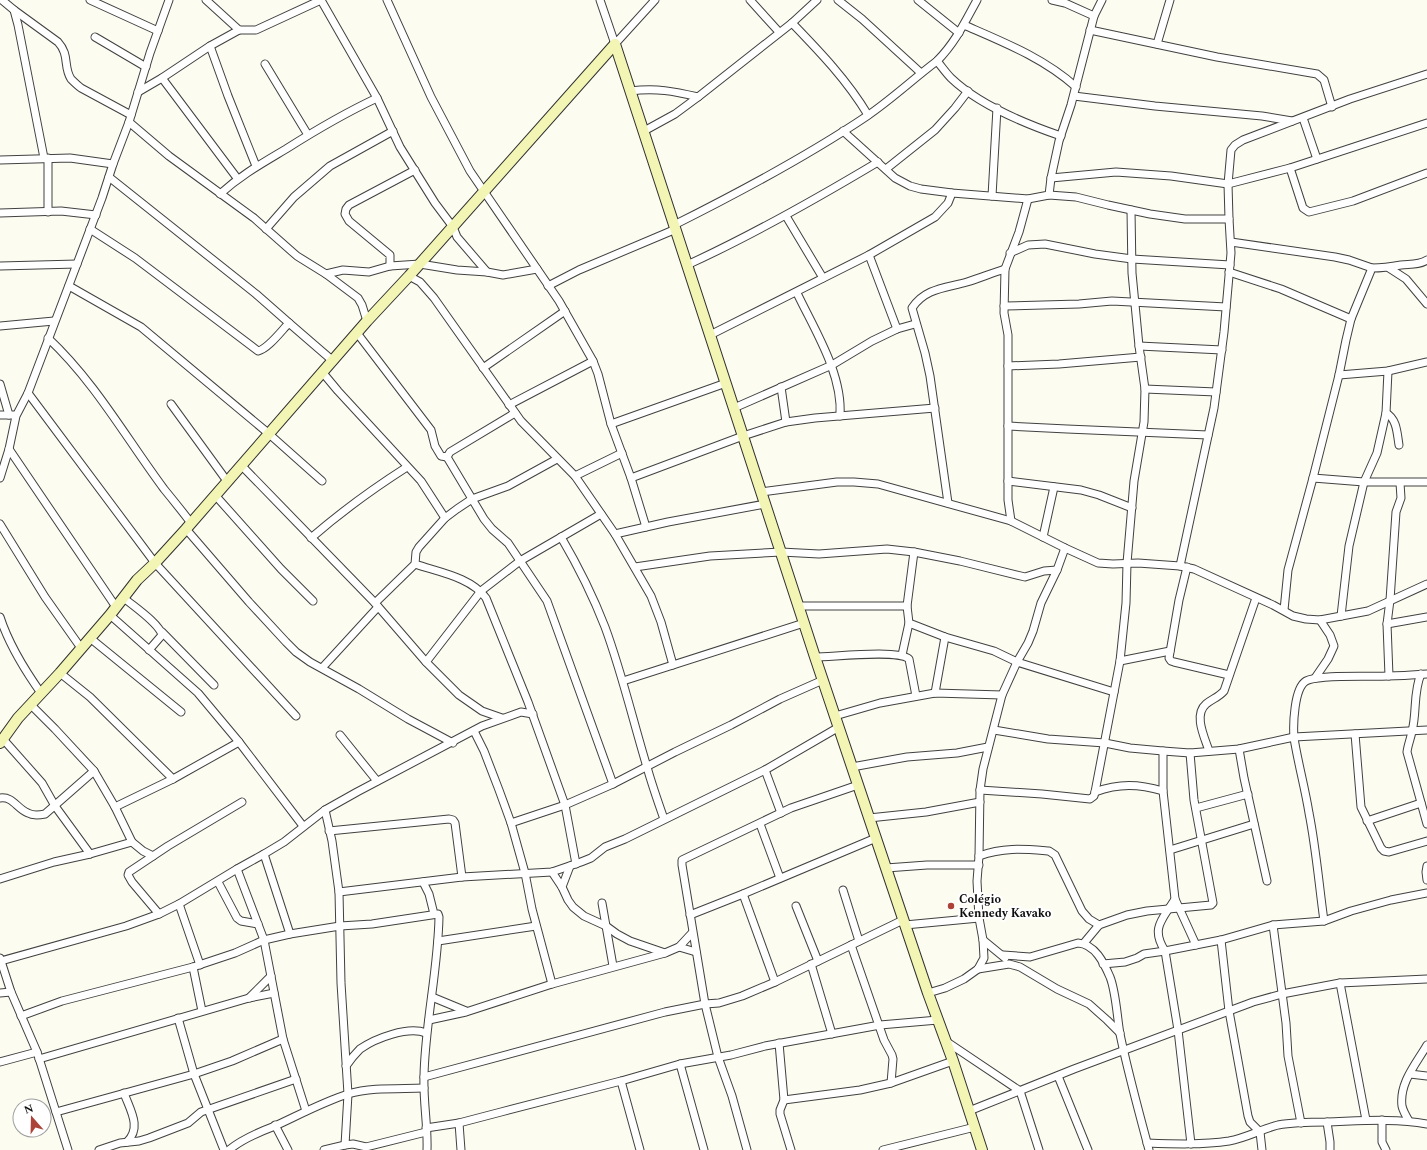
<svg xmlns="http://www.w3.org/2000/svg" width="1427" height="1150" viewBox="0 0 1427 1150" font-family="Spectral,serif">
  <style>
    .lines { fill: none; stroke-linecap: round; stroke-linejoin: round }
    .street-casing { stroke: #414141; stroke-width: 9 }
    .secondary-casing { stroke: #303030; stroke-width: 12 }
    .street { stroke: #fff; stroke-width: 7 }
    .secondary { stroke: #f3f5b4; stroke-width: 10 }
    .poi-dot { fill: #ac4238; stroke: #fff; stroke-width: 1.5 }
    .labels { text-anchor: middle; stroke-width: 4; stroke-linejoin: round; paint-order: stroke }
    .poi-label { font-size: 12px; font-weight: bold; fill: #0e0e0e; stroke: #fff; text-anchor: start }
  </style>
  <rect width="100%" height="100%" fill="#fdfcf1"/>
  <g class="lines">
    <defs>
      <g id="street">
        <polyline points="2,0 14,10 18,25 44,158"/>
        <polyline points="90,0 158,31"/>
        <polyline points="206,0 239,30 256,30 321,0"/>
        <polyline points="321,0 377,98 400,147 435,203 453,227 457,237 487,272"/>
        <polyline points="387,0 431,97 470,171 559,301 593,361 598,374 611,424 631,478 646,527"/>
        <polyline points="600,0 615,44 655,0"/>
        <polyline points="750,0 779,32"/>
        <polyline points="838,0 862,19 921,73"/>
        <polyline points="918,0 959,33"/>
        <polyline points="1052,0 1065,3 1094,16"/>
        <path d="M14,10l44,32c12,13 5,25 13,37 3,3 6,6 10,9l50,27"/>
        <path d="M792,23c28,29 55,57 76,92"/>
        <path d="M964,25c39,17 80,33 112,62"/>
        <polyline points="1090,30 1217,57 1317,74 1324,80 1332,107"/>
        <polyline points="95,37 146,67"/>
        <polyline points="1157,44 1170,0"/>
        <polyline points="210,46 228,96 256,166"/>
        <path d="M937,61c5,6 9,12 14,17 27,26 75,46 110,58"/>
        <polyline points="265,64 308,135"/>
        <polyline points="162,78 237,178"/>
        <path d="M630,91c27,-3 43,0 68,6l94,-74 25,-23"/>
        <polyline points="138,92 162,78 210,46 239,30"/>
        <polyline points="1074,96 1155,106 1262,116 1292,121"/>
        <polyline points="1303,118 1317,159"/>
        <polyline points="129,122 169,156 254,218 297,256 326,274 343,270 369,272 390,266 420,264 457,270 487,272 503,275 537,269"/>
        <polyline points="644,131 675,114 698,97"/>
        <polyline points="843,131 895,178 910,186 921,189 952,193 1028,199 1049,195 1051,178 1059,141 1071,105 1094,16 1102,0"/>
        <polyline points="48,158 48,212"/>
        <polyline points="0,160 70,158 113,164"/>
        <polyline points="1290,168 1303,208 1309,212 1353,201 1427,173"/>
        <polyline points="886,169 935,130 955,108 968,91"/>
        <polyline points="109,177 256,294 289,323"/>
        <polyline points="1051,178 1116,172 1171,176 1228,184 1290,168 1427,123"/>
        <path d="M220,194c21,-19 41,-30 66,-45 30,-19 59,-36 91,-51"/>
        <polyline points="1049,195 1076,197 1108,205 1150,214 1185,219 1229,219"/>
        <polyline points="992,196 997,108"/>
        <polyline points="0,213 61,211 96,215"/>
        <polyline points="786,216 823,278"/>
        <path d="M674,225c66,-33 132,-68 193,-109 25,-17 46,-37 70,-55 18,-18 28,-39 40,-61"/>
        <path d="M90,229l45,29 123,93c10,-2 24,-21 31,-28l44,38"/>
        <polyline points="266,229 294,197 330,166 393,131"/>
        <polyline points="1231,242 1335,257 1349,260 1372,268"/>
        <polyline points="1010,253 1028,245 1045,244 1095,254 1132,259 1230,265"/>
        <polyline points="869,255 897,329"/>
        <path d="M687,265c66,-30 129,-66 191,-103"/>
        <polyline points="0,266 77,264"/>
        <polyline points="390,266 390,255 349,221 345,214 346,209 349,205 415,170"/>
        <polyline points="1389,268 1406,279 1427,304"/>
        <polyline points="1229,272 1281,289 1351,319"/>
        <polyline points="326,274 358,298 362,305 367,321"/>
        <polyline points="409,276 420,282 434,298 521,421 575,476 615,534 651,596 661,622 673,665"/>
        <polyline points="69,286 141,327 268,433 322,481"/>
        <polyline points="548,286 579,270 676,229"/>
        <path d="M797,293c17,36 46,81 43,123"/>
        <polyline points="1004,306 1079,304 1112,301 1226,307"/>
        <polyline points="0,326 54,321"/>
        <polyline points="357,333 431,430 435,446 441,456 447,457"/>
        <polyline points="710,335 869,255 935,217 948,203 952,193"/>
        <path d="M48,338c47,44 78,100 116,151 9,11 18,22 27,34"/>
        <polyline points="1139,346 1222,350"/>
        <polyline points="1008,366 1059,364 1141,357"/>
        <polyline points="483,368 565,311"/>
        <polyline points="323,373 338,391 421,481 445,518"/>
        <polyline points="1339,375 1388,371 1427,362"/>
        <polyline points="0,384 9,415"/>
        <polyline points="781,387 786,422"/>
        <polyline points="1145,389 1216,392"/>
        <polyline points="28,393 155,563 296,716"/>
        <polyline points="171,404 227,481"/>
        <polyline points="509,405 593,361"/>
        <polyline points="734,408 832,365 872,341 897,329 915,324"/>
        <polyline points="515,413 450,452 447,457 484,519 492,529 508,543 547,601 613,784"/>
        <path d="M1386,413c11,6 11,20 13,32"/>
        <polyline points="0,415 14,415"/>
        <polyline points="611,424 726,383"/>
        <polyline points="1008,426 1067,429 1208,435"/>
        <polyline points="9,449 116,607"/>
        <polyline points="241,465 375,603 426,662 459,695 482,711 502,718"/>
        <polyline points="575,476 622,453"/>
        <polyline points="0,478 9,449 16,416 28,393 102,198 113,164 129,122 150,53 169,0"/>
        <polyline points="631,478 743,436 786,422 815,418 935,408"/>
        <polyline points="1313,478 1364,482 1427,482"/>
        <polyline points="1008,481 1081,490 1099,495 1132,508"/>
        <polyline points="761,492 837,482 854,482 878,484 1011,521 1065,548 1098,563 1113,564 1138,563 1180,566 1194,569 1273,605 1293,616 1306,619 1320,620 1368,611 1427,584"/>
        <polyline points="215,495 281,569 313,601"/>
        <path d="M948,503l-18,-127 -5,-23 -13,-45c13,-20 34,-20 55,-26 13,-4 25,-9 38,-13"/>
        <polyline points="1011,521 1008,500 1008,335 1004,313 1005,269 1019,232 1028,199"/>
        <polyline points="0,524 45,597 81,648"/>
        <polyline points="186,529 249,602 286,642 296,652 310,662 359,689 408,719 453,743"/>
        <polyline points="615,534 668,522 765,504"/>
        <path d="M561,537c17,29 32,59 44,90 17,46 28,94 42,140 5,18 11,35 17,52"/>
        <polyline points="1043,537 1054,487"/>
        <path d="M311,538c30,-26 63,-50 96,-71"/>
        <polyline points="914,552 907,606 909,623 945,637 994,651 1017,662 1114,692"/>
        <path d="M415,564c23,8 56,13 71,34l42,104 37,103 11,59"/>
        <polyline points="1180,566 1214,408 1224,332 1231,253 1229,219 1228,184 1231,150 1235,145 1243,140 1350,99 1427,74"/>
        <polyline points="635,567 710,556 781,552 819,554 887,549 914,552 960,561 1025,577 1044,571 1057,570"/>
        <polyline points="1187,567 1179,600 1169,658 1171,661 1174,662 1229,675"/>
        <path d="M124,598c9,8 35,25 38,37l-13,15"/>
        <polyline points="375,603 415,564 416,552 419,547 445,518 457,509 472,499 508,486 557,459"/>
        <polyline points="799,606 907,606"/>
        <path d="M1284,610l4,-40 25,-92 26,-103 7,-35 5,-21 21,-51c11,0 18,-1 29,-3 10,-1 18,0 26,-5"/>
        <polyline points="110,615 198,693 239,742 303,826"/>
        <polyline points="1341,616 1349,546 1364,482 1377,453 1386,413 1388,371"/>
        <path d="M0,617c9,28 24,52 41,76"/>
        <polyline points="1387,624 1427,617"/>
        <polyline points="162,632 214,685"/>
        <polyline points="90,638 181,712"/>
        <polyline points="902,655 909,623"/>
        <path d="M815,657c18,0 83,-8 94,2l7,37"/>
        <polyline points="1120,661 1170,651"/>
        <polyline points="426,662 481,591 520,561 601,514"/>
        <polyline points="322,668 378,607"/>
        <polyline points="60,673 90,697 173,779"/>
        <path d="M1421,674c-8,18 -4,39 -9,57 -1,7 -4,13 -5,21l20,72"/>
        <polyline points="1389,676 1387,624 1390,600 1396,512 1401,498 1400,483"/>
        <polyline points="1315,678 1328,659 1334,646 1330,635 1320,620"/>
        <polyline points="623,681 804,623"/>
        <polyline points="935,693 945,637"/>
        <polyline points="30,704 55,729 94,771 115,807 132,842 143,851 153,856"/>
        <polyline points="835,716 880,703 935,693 1002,695"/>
        <polyline points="994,730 1048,739 1105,743 1130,748 1163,751 1190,753 1239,749 1294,737 1427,730"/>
        <polyline points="474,731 484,751 499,790 511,823 525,873 532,909 552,984"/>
        <polyline points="1355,734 1361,807 1381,848 1384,851 1389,852 1427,841"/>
        <polyline points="340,735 377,781"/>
        <polyline points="3,739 42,783 55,806 90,854"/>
        <polyline points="1239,749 1244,778 1267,881"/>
        <polyline points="1163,751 1163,791 1175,899 1196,945"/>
        <path d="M1209,751c-4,-13 -16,-36 -3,-47 6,-5 13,-7 18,-13l32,-93"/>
        <polyline points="852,767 907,757 957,753 988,747"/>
        <polyline points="765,770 781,813"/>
        <polyline points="980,790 1042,794 1090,799 1094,796 1095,792 1120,661 1126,603 1127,563 1134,481 1144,422 1145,389 1139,346 1132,273 1131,210"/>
        <path d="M1095,792c24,-9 44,-8 68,-1"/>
        <path d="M0,798c13,-2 17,11 28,15 5,3 12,2 17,1l49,-43"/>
        <polyline points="115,807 173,779 239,742"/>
        <polyline points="1196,808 1248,794"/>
        <polyline points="325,810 332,841 339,892 341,983 348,1094 345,1145 353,1144 366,1147 426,1132"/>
        <polyline points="869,818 926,812 980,802"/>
        <polyline points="1367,821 1421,803"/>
        <polyline points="511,823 565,805 613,784 675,752 731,725 780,699 823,680"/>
        <polyline points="760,824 780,878"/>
        <polyline points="329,831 449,819 453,820 455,823 462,877"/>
        <polyline points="1170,850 1254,824"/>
        <polyline points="264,854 290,934"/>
        <path d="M979,856c25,-9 44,-7 70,-5l6,4 27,56 7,8 10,6"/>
        <polyline points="1427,866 1426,872 1427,880"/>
        <polyline points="886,868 927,865 979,865"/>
        <polyline points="237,869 264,940 283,1039 306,1111"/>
        <polyline points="552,872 562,887 568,900 573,907 584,916 606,926 617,934 630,941 665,953"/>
        <polyline points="0,879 54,862 90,854 132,842"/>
        <polyline points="218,882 237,918 241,921 258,924"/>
        <polyline points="423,882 429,894 434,914"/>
        <polyline points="562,887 570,866"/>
        <polyline points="843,890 859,941"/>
        <polyline points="339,892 462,877 552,872 581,862 591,858 605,847 625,839 765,770 839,727"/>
        <polyline points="743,894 775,982"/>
        <path d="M1175,899c-12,20 -25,29 -10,52l13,79 13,114"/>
        <polyline points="602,903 613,966"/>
        <polyline points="179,904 200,965"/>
        <polyline points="796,906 818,961"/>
        <polyline points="159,914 132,882 128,875 129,872 168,846 242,802"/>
        <polyline points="690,915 743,894 876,838"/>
        <path d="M1324,921c-5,-36 -8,-73 -15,-108 -4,-25 -11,-50 -15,-75 -1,-13 0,-50 12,-57 12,-7 65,-4 82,-5 13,0 26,-1 39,-2"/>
        <polyline points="905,925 979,918"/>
        <polyline points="1273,925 1286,1023 1288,1056 1301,1123"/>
        <polyline points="983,940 1005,958"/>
        <polyline points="1221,940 1229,1011 1248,1116 1250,1122 1260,1132 1262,1150"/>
        <polyline points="438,941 536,926"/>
        <polyline points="1084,943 1099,925 1127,915 1147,911 1211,905 1213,903 1194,800 1190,753"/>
        <polyline points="851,945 884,1040 892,1055 893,1059 891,1083"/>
        <polyline points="679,947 696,952"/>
        <path d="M1003,955l27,2 48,-14c17,1 26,20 32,34 6,15 7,40 10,57 8,39 19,78 29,116"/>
        <polyline points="0,958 11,992 37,1052 68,1150"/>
        <polyline points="1,961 126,926 159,914 179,904 237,869 264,854 284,842 325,810 357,792 482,726 521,712 533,714"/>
        <polyline points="811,964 832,1034"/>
        <polyline points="1103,964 1125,962 1137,958 1144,954 1165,951 1221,940 1273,925 1324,921 1351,911 1391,900 1427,893"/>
        <polyline points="193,967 202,1011"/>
        <polyline points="978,969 1009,964 1020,967 1057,989 1089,1004 1107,1020 1120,1033"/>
        <polyline points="1340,983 1366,1120"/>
        <polyline points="0,993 11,992"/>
        <polyline points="928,993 945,988 964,979 978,969 984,958 983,940 979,918 977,881 979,856 980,790 983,769 1002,695 1017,662 1028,643 1033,631 1041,603 1057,570 1065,548"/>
        <polyline points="432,997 466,1011"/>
        <polyline points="249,998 271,976"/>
        <path d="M21,1016l41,-15 131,-34 42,-14 29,-13 26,-6 50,-8 32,-2 66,-10 1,3c-1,54 -14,106 -15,159 -1,25 4,50 3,74"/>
        <polyline points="178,1018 194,1074 224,1150"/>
        <polyline points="429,1020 466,1012 552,984 665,953 679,947 692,933"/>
        <polyline points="947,1042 1020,1091 1039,1150"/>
        <polyline points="779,1043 784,1100 780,1110 780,1114 791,1150"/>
        <polyline points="39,1059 249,998 274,993"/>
        <polyline points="0,1062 37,1052"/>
        <polyline points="680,1064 704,1150"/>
        <path d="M346,1066c4,-6 9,-12 14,-17 16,-11 48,-23 66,-16"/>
        <polyline points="1410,1074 1427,1076"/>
        <polyline points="1058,1076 1088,1150"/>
        <polyline points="424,1077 665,1012 705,1004 719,1003 742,996 775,982 903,920"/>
        <polyline points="621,1081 640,1150"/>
        <path d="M124,1093c6,17 18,34 3,49"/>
        <polyline points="784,1100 860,1090 891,1083 953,1061"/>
        <polyline points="969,1111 1074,1069 1253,1002 1282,994 1340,983 1427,979"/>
        <polyline points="56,1112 194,1074 232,1061 283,1039"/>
        <polyline points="1382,1120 1382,1142 1386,1150"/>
        <path d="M1409,1121c-3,-5 -6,-10 -7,-15 -3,-23 14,-42 25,-61"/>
        <polyline points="1327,1122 1330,1142 1330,1150"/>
        <polyline points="459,1123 461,1150"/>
        <polyline points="275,1125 288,1150"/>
        <polyline points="426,1128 459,1123 501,1112 621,1081 680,1064 731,1055 765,1046 880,1025 938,1020"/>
        <path d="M1147,1143c27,1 55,2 82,-2 17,-3 33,-12 49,-16 16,-3 33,-3 49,-3 33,-1 67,-4 100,2"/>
        <polyline points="99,1150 120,1143 139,1141 149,1138 188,1123 201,1112 296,1079"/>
        <path d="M229,1150c13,-11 30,-18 46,-24 24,-11 48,-24 73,-32 24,-7 51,-5 76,-6"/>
        <polyline points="324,1150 345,1145"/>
        <polyline points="747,1150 732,1096 718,1057 705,1004 682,865 682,860 791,808 858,785"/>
        <polyline points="883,1150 975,1127"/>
      </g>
      <g id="secondary">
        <polyline points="615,44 815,657 928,993 953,1061 982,1150"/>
        <polyline points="0,743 18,718 60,673 110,615 137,580 155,563 186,529 367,321 409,276 615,44"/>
      </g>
    </defs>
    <use href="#street" class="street-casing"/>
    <use href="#secondary" class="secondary-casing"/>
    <use href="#street" class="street"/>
    <use href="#secondary" class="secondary"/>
  </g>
  <circle class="poi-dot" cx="951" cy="906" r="4"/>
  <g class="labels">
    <g class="poi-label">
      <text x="959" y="903">Colégio<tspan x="959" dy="14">Kennedy Kavako</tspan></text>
    </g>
  </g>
  <g transform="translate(32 1118) rotate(340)"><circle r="19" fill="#ffffff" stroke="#9f9f9f"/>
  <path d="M0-3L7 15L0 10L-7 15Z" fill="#ac4238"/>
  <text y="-6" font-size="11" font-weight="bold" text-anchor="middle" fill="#0e0e0e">N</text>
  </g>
</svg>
